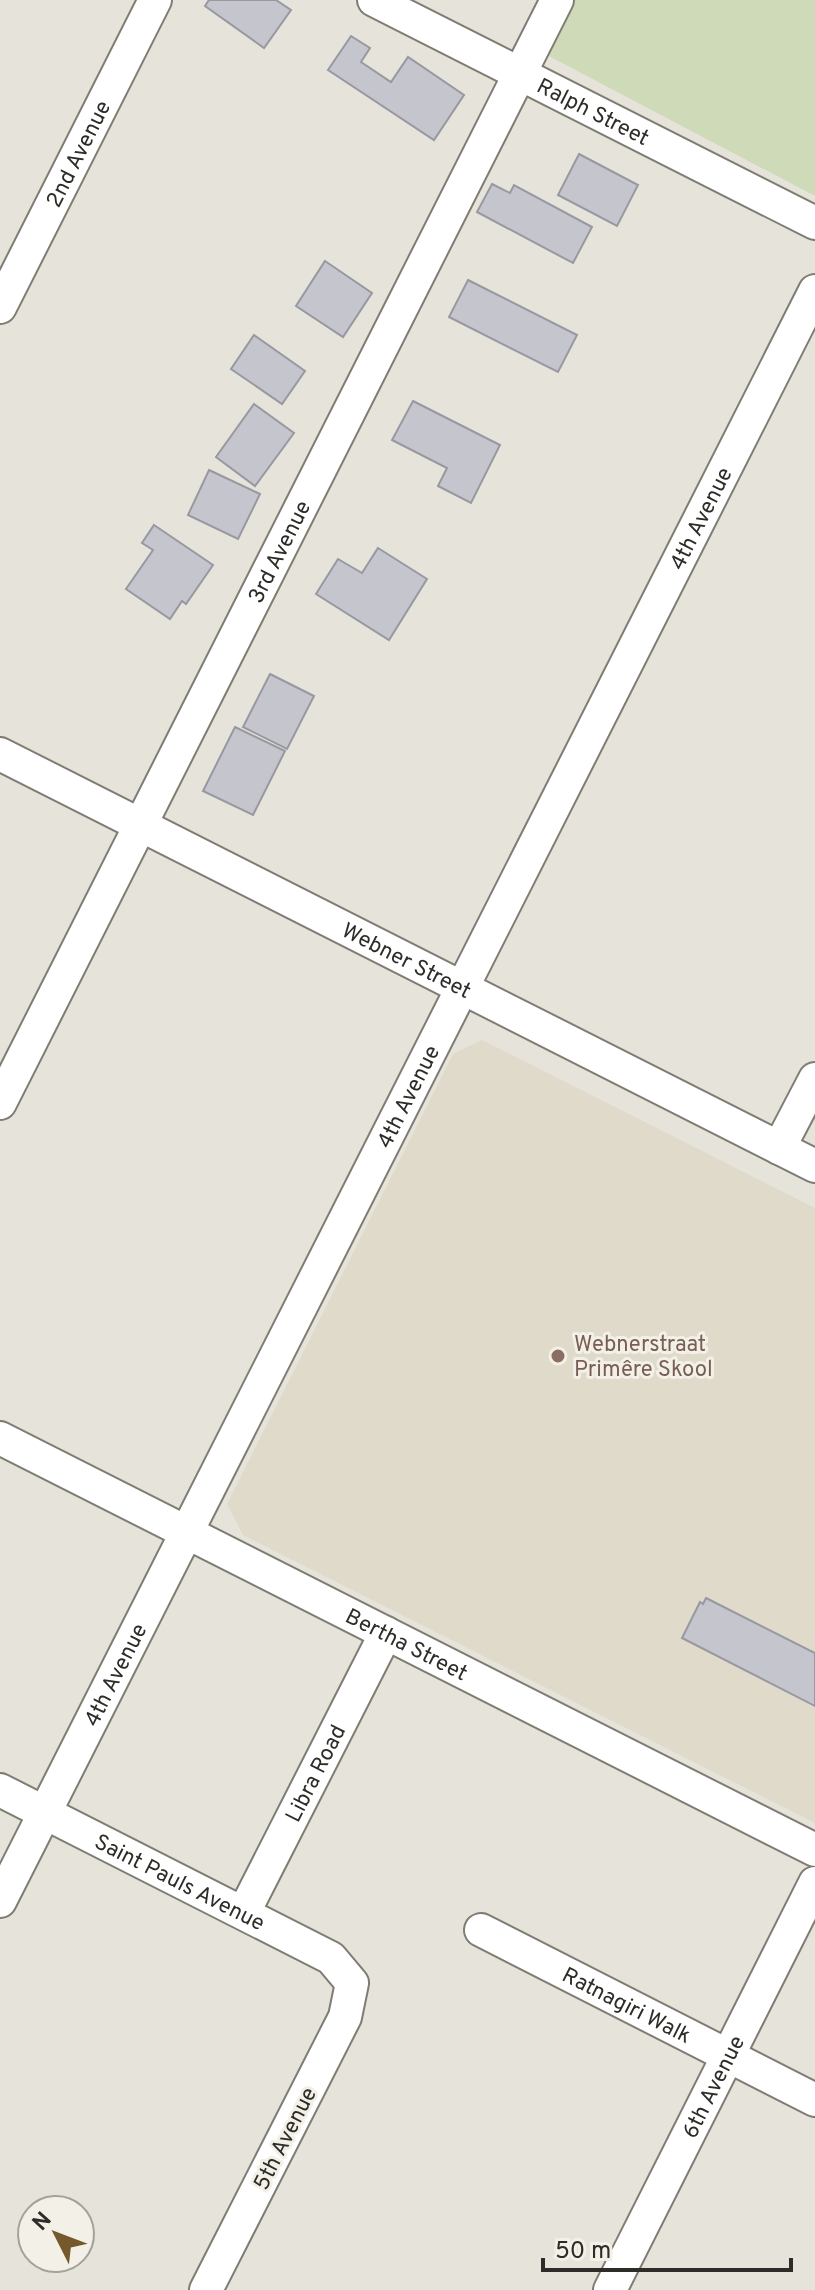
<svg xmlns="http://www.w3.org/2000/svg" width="815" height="2290" viewBox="0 0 815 2290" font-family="Overpass,sans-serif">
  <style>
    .built { fill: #dfdac9 }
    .green { fill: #cfdab9 }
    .building { fill: #c5c5ce; stroke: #9898a1; stroke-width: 2 }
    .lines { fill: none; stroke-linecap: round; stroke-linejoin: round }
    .minor-casing { stroke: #7f7c74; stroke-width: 36 }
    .minor { stroke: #fff; stroke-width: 32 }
    .education-dot { fill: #8d6e63; stroke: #f3f0e7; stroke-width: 3 }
    .labels { text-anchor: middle; stroke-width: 6; stroke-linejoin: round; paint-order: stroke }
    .street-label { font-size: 22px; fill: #2d2c28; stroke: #f3f0e7 }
    .education-label { font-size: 22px; fill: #785e54; stroke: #f3f0e7; text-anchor: start }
  </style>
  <rect width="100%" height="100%" fill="#e6e3da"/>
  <polygon class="built" points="482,1040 815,1208 815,1823 243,1535 227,1504 453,1054"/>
  <polygon class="green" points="574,0 815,0 815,196 547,55"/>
  <g class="building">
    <polygon points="209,0 276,0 291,10 264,48 205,6"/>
    <polygon points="351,36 370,48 361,62 391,82 408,57 464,95 434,140 328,70"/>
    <polygon points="579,154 638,185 617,226 558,195"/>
    <polygon points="492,184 510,193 514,185 592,227 573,263 477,212"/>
    <polygon points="325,261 372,293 343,337 296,306"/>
    <polygon points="468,280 577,335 558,372 449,317"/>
    <polygon points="254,335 305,371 282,404 231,369"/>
    <polygon points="413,401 500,445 471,503 438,486 447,468 392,440"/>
    <polygon points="254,404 294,433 255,486 216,457"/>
    <polygon points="209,470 260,494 238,539 188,515"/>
    <polygon points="154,525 213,565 186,604 182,601 170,619 126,589 153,550 142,543"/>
    <polygon points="378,548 427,579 389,640 316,594 338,559 362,573"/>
    <polygon points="270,674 314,696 287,749 243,727"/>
    <polygon points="235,727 285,751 253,815 203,791"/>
    <polygon points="706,1598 815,1653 815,1706 682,1638 700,1602 703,1604"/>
  </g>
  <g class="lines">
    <defs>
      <g id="minor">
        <path id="s1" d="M374,0l441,223"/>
        <path id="s2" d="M0,307l155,-307"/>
        <path id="s3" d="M0,754l815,412"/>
        <path id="s4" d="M0,1103l557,-1103"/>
        <polyline points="779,1148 815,1079"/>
        <path id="s5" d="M0,1438l815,412"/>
        <path id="s6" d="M0,1790l331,168 21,25 -7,34 -139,273"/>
        <path id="s7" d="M0,1901l815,-1610"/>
        <path id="s8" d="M244,1912l142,-279"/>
        <path id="s9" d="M481,1930l334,170"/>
        <path id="s10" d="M610,2290l205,-407"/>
      </g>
    </defs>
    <use href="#minor" class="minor-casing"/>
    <use href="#minor" class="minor"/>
  </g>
  <circle class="education-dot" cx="558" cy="1356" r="8"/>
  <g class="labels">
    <g class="street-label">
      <text dy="8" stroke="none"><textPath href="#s1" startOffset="246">Ralph Street</textPath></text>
      <text dy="8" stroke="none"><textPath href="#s2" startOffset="172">2nd Avenue</textPath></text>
      <text dy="8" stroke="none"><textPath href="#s7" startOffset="1550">4th Avenue</textPath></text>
      <text dy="8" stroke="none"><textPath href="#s4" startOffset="618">3rd Avenue</textPath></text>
      <text dy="8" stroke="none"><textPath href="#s3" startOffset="456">Webner Street</textPath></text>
      <text dy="8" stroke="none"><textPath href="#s7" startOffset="902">4th Avenue</textPath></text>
      <text dy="8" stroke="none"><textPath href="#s5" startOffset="456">Bertha Street</textPath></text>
      <text dy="8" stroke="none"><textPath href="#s7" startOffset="254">4th Avenue</textPath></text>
      <text dy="8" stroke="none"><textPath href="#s8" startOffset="156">Libra Road</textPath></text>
      <text dy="8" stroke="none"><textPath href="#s6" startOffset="202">Saint Pauls Avenue</textPath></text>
      <text dy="8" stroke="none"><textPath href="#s9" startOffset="164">Ratnagiri Walk</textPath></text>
      <text dy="8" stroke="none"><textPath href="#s10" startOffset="228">6th Avenue</textPath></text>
      <text transform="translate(284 2138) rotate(-63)" y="8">5th Avenue</text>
    </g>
    <g class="education-label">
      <text x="574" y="1351">Webnerstraat<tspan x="574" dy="25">Primêre Skool</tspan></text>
    </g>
  </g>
  <g transform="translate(56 2234) rotate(312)"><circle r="38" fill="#f3f0e7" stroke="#a4a29b" stroke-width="2"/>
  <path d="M0-6L14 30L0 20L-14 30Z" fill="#75582b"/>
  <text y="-12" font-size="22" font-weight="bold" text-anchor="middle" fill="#2d2c28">N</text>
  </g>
  <path d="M543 2258v12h248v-12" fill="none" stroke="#2d2c28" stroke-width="4"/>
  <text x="555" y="2258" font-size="24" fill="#2d2c28" stroke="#f3f0e7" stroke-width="6" paint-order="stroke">50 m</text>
</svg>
